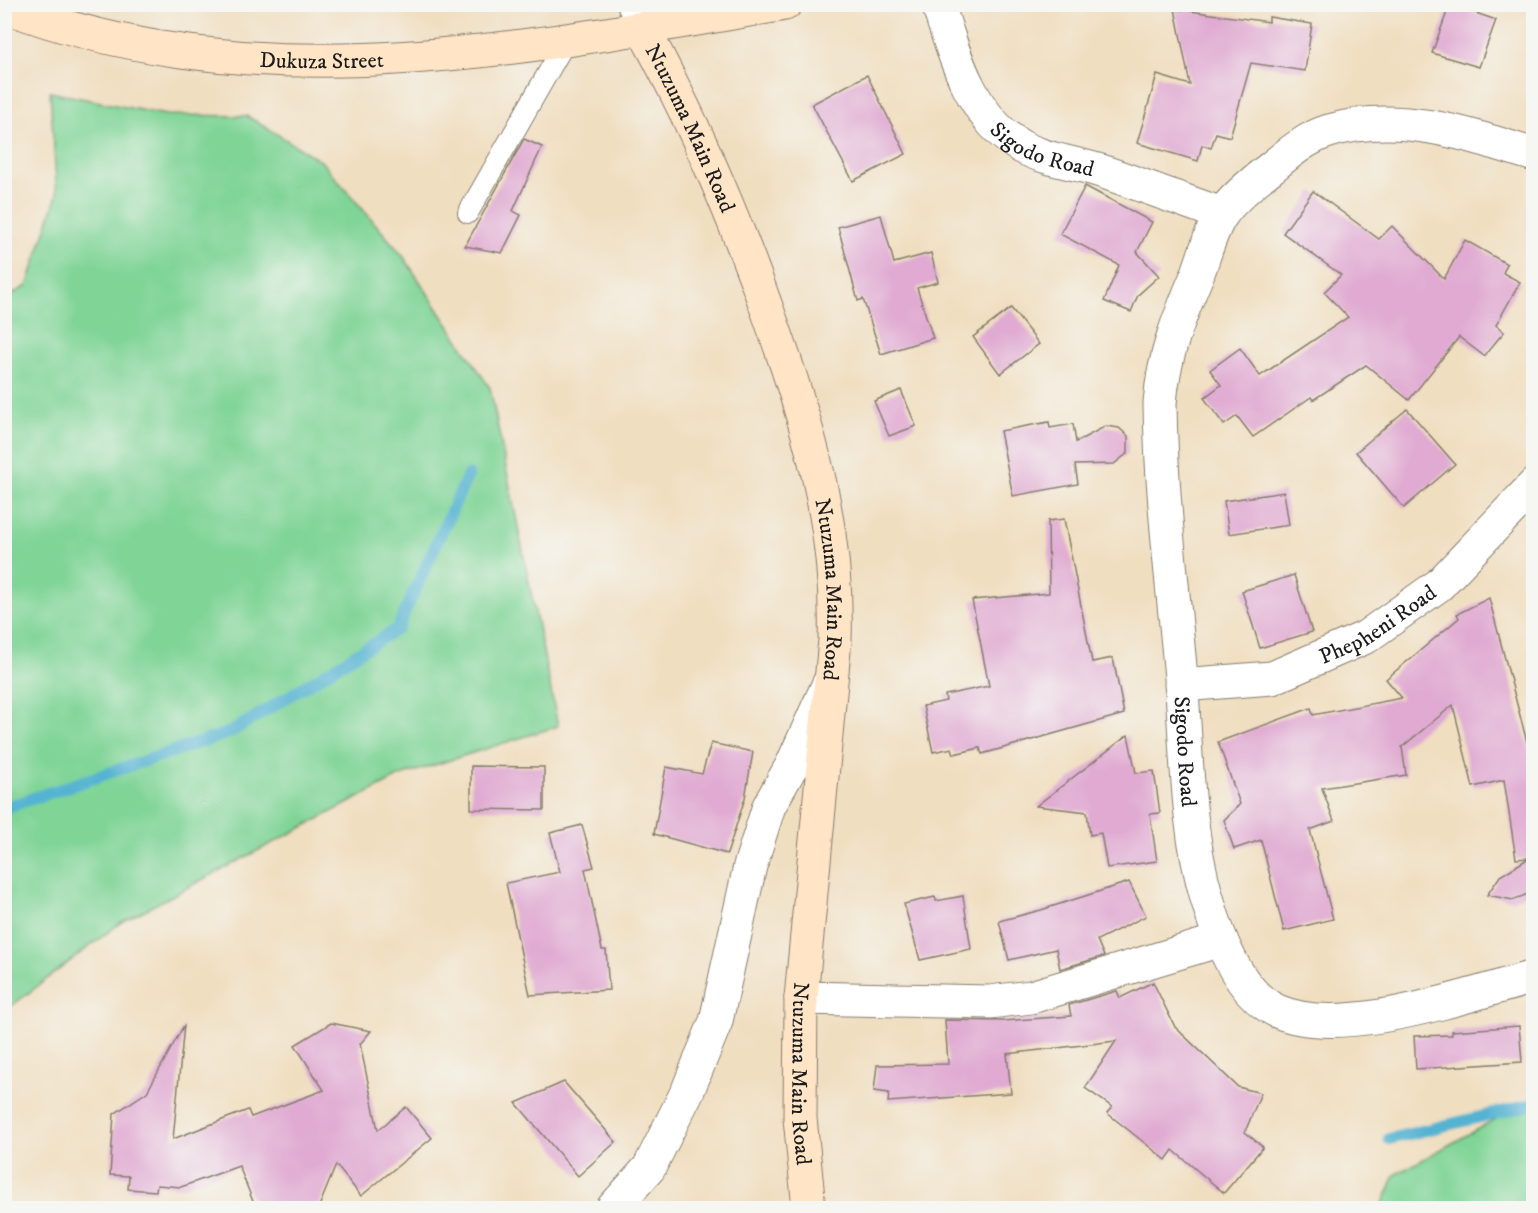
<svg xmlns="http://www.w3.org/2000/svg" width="1538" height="1213" viewBox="0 0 1538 1213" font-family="'IM FELL DW Pica',serif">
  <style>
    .green { fill: #7fd496; stroke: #4e7859; stroke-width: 1.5 }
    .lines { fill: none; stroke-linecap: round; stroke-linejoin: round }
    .stream { stroke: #54b3d2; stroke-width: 12 }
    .building { fill: #e0aad2 }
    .lane-casing { stroke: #867d6e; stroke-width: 22 }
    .street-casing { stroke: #867d6e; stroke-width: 35 }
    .secondary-casing { stroke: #867d6e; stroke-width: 35 }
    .lane { stroke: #fff; stroke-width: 20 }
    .street { stroke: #fff; stroke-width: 33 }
    .secondary { stroke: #ffe4c6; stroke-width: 33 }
    .labels { text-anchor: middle; stroke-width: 4.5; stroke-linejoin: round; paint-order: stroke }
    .street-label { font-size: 22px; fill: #1c1c1c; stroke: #f6f6f2 }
  </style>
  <rect width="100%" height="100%" fill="#f6f6f2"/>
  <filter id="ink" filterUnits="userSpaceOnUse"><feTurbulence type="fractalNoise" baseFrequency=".0167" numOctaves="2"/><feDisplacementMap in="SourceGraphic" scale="12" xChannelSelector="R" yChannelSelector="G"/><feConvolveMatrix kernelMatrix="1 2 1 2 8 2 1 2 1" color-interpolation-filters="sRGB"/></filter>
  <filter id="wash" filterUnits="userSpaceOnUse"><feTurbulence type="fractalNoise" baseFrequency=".008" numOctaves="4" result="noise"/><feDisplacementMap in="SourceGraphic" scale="24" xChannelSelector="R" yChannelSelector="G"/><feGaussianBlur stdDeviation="1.35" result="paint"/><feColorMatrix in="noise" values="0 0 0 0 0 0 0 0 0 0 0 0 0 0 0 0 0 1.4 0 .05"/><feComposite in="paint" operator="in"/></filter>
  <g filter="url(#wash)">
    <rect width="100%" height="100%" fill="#f0dec0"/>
    <g class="green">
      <polygon points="50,92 166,115 247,116 321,161 403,256 490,388 558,726 400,776 120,923 5,1011 5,298 27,286 57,195"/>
      <polygon points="1533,1098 1533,1208 1381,1208 1395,1175"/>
    </g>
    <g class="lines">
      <g class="stream">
        <polyline points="4,808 231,732 397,629 468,475"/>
        <polyline points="1389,1139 1534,1104"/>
      </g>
    </g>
    <g id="blocks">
      <g class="building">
        <polygon points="1450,4 1496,20 1479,67 1432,53"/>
        <polygon points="1175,9 1269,22 1269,17 1312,24 1305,71 1251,63 1230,137 1216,133 1211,148 1202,145 1198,161 1137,143 1157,75 1190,85"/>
        <polygon points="867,75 906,154 853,181 812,104"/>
        <polygon points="524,139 542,147 513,211 521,215 502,253 465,246"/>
        <polygon points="1085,186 1152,222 1137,252 1159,276 1138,295 1131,312 1104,301 1119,265 1060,234"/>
        <polygon points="1313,191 1379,239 1392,226 1444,279 1465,240 1507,264 1503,273 1520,282 1496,325 1504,332 1484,356 1459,337 1409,400 1366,365 1313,400 1311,397 1253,437 1237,416 1224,425 1204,398 1221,385 1210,370 1240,348 1260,376 1348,317 1324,292 1341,275 1283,233"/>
        <polygon points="881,215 894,263 931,253 938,282 917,288 933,338 881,354 863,299 858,301 838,227"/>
        <polygon points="1011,308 1039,344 1000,374 973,337"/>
        <polygon points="901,390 916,426 889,436 874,401"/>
        <polygon points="1407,409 1455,464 1404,508 1356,452"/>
        <polygon points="1049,422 1050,428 1073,424 1076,442 1106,426 1119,428 1128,436 1128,453 1114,464 1075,465 1078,484 1013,496 1000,431"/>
        <polygon points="1284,492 1289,525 1229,534 1224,501"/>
        <polygon points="1064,519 1092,662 1113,658 1124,714 982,754 980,748 954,754 952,748 933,752 923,706 946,701 945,695 989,686 972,600 1049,593 1048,521"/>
        <polygon points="1294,575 1312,632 1260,648 1242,591"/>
        <polygon points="1489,598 1533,765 1533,892 1513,900 1487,895 1500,876 1529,858 1516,859 1504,780 1473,787 1453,705 1402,747 1406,775 1322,788 1334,821 1310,830 1333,919 1284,931 1261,840 1234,849 1224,820 1240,804 1218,742 1311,708 1313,715 1402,698 1386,679 1459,618 1457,614"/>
        <polygon points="1128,735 1136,773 1154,771 1160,813 1150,814 1157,861 1107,868 1101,833 1090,835 1087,812 1036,806"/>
        <polygon points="711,743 753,752 745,798 727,854 654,834 666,767 702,774"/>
        <polygon points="471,766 544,767 544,810 471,809"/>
        <polygon points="582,825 594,867 585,869 602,950 606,950 609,990 530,995 506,883 560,872 550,833"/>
        <polygon points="1129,882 1146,916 1097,940 1104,956 1060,969 1056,949 1009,960 999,921 1041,910"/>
        <polygon points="963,896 971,949 920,960 904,904 935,897 936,901"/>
        <polygon points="1153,982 1175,1027 1238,1087 1261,1093 1245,1132 1263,1147 1224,1193 1173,1150 1166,1160 1107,1113 1112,1107 1085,1088 1116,1041 1007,1054 1011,1093 888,1102 889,1093 874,1091 877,1065 948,1064 945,1020 1003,1021 1071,1016 1069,1005 1117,991 1120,998"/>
        <polygon points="331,1023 371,1031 360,1044 378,1130 406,1107 432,1138 361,1196 336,1165 318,1209 256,1209 239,1166 181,1187 157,1185 156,1191 128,1189 129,1176 110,1175 114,1114 147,1092 184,1025 173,1139 248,1110 251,1117 324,1090 295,1045"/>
        <polygon points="1519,1026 1522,1062 1416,1069 1414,1036 1452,1035 1452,1031"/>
        <polygon points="564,1082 616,1142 578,1176 516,1103"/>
      </g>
    </g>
  </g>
  <g filter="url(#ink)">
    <use href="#blocks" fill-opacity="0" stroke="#867d6e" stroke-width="1.5"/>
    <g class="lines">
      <defs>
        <polyline id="lane" points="468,213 566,41"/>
        <g id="street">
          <polyline points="634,4 643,29"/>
          <path id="s1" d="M938,4c16,51 34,115 84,143 24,13 54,16 79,24 41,14 80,29 121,43"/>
          <path id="s2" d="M1534,155c-66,-21 -136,-45 -205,-24 -21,6 -40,22 -57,36 -17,13 -37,29 -50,47 -11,16 -17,40 -24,59 -19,45 -34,80 -38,130 1,91 13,184 21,275 6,73 5,149 26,220 11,39 31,95 70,113 65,29 189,-16 257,-34"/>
          <path id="s3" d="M1181,685l91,-7 94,-41 73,-52 95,-100"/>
          <polyline points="801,998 990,1002 1031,997 1221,940"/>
          <polyline points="613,1208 649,1168 688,1090 716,1021 750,866 769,806 792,765 829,683"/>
        </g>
        <g id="secondary">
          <path id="s4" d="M4,6c257,98 520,42 781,-2"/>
          <path id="s5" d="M643,29c50,91 90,184 125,283 39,108 71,212 67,328l-34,358 -1,120 9,90"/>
        </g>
      </defs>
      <use href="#lane" class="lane-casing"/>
      <use href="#street" class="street-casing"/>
      <use href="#secondary" class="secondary-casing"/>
      <use href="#lane" class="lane"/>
      <use href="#street" class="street"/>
      <use href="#secondary" class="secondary"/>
    </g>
  </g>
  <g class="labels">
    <g class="street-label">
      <text dy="8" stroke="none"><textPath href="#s4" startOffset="324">Dukuza Street</textPath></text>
      <text dy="8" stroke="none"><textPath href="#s5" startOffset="110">Ntuzuma Main Road</textPath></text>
      <text dy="8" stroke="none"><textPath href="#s1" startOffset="190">Sigodo Road</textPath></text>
      <text dy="8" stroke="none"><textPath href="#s5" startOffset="596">Ntuzuma Main Road</textPath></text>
      <text dy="8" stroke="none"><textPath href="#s3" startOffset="210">Phepheni Road</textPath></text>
      <text dy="8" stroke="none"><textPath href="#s2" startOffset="896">Sigodo Road</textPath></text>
      <text dy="8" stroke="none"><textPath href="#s5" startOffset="1082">Ntuzuma Main Road</textPath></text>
    </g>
  </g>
  <rect width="1538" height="1213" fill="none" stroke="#f6f6f2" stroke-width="24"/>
</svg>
